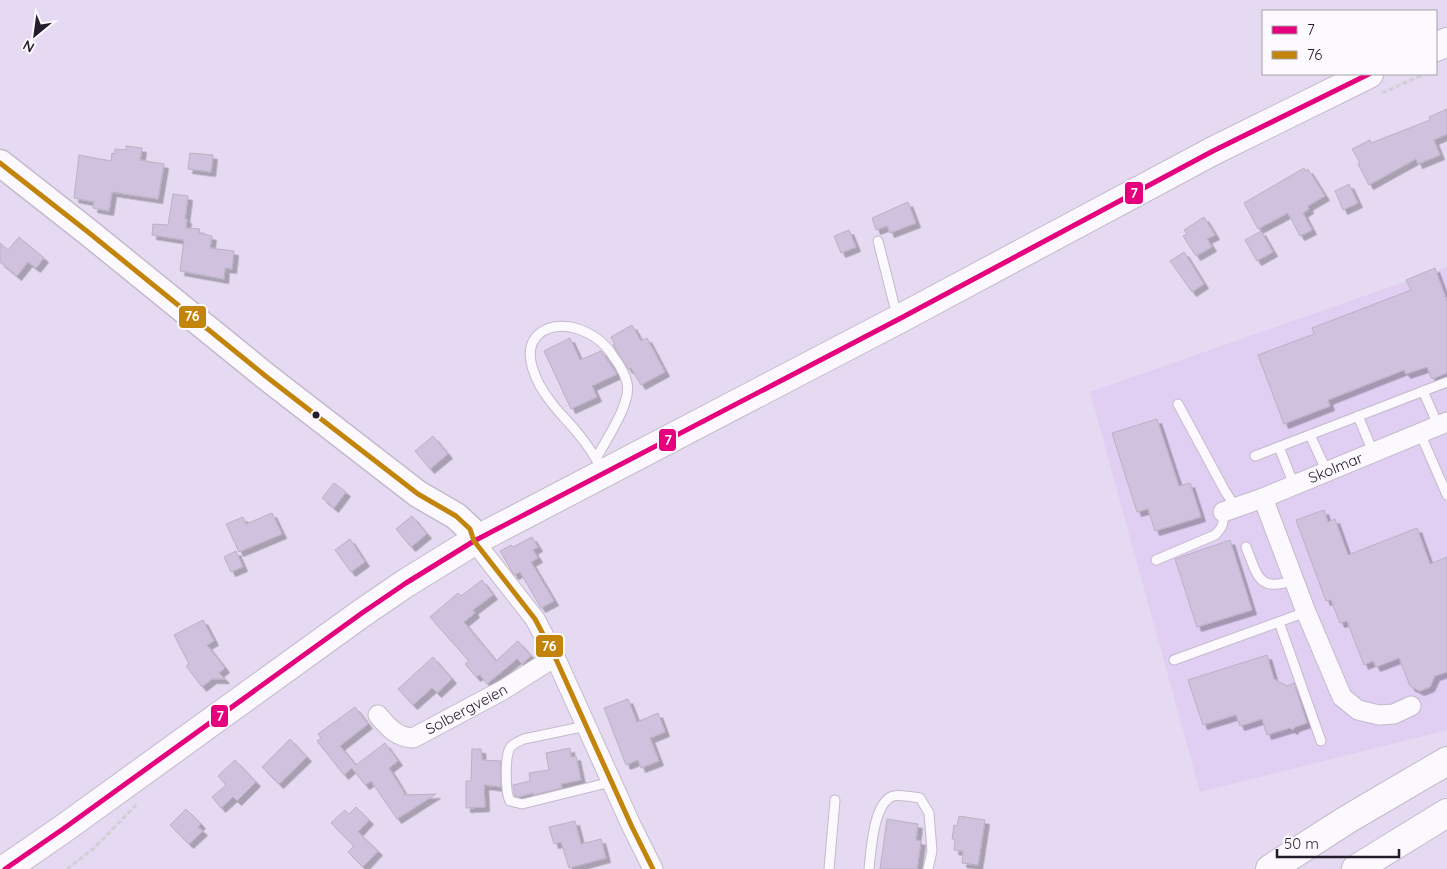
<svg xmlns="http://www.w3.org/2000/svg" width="1447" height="869" viewBox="0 0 1447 869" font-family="Quicksand,sans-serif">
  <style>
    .built { fill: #e0cef3 }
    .building { fill: #d0c1de; stroke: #bab1c3; filter: url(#shadow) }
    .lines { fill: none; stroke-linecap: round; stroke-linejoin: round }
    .service-casing { stroke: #c3bacc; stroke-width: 11 }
    .minor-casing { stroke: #c3bacc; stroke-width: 21 }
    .secondary-casing { stroke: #c3bacc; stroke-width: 29 }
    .primary-casing { stroke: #c3bacc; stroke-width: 30 }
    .motorway-casing { stroke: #c3bacc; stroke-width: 30 }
    .path { stroke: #d2d0d6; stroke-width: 3; stroke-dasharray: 5 2.5; stroke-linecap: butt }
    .service { stroke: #fbf9fd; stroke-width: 9 }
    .minor { stroke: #fbf9fd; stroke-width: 19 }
    .secondary { stroke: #fbf9fd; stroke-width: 26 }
    .primary { stroke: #fbf9fd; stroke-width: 28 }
    .motorway { stroke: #fbf9fd; stroke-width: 28 }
    .bus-1-casing { stroke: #fcfaff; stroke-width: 9 }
    .bus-2-casing { stroke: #fcfaff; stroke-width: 9 }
    .bus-1 { stroke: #e5007d; stroke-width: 5 }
    .bus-2 { stroke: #c2840b; stroke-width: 5 }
    .bus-dot { fill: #231c2b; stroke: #fcfaff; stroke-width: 2 }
    .labels { text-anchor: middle; stroke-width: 4.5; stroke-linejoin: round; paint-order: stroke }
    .street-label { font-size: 15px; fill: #231c2b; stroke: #fcfaff }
    .line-badge { stroke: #fcfaff; stroke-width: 2 }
    .badge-label { font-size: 14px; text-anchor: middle; font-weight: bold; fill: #fff }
  </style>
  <defs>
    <filter id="shadow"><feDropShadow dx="4.5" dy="4.5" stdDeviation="0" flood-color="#0004"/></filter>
  </defs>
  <rect width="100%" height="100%" fill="#e5daf1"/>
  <polygon class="built" points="1447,267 1447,730 1200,792 1090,392"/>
  <g class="building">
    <polygon points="1447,109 1447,134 1434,140 1440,155 1418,164 1416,159 1369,185 1358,164 1360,163 1352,149 1370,140 1371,143 1430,120 1429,117"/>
    <polygon points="126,146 142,148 140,160 164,164 158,199 112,192 109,211 93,208 94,202 74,198 79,155 111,161 112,153 115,154 115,149 126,150"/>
    <polygon points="190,153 213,155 211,172 188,169"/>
    <polygon points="1304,168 1305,171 1308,169 1325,196 1308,206 1309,209 1303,213 1312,230 1300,236 1288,213 1258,229 1244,203"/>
    <polygon points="1349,184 1358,203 1343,210 1335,191"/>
    <polygon points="173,194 188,196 185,219 187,219 186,228 200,229 199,233 212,236 210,248 234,251 232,269 225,268 224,279 180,271 184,240 152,235 153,224 168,225"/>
    <polygon points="908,202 916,223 890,233 887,226 876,230 872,218"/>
    <polygon points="1204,217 1215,235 1207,239 1212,247 1196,256 1183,236 1187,234 1184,230"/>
    <polygon points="849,230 856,247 841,253 834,236"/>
    <polygon points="1261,231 1273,252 1257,261 1245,240"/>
    <polygon points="19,237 44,258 36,268 28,262 17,276 0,262 0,243 8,250"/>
    <polygon points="1184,252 1204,284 1192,292 1170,261"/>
    <polygon points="1435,268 1447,301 1447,373 1432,379 1427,367 1406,374 1404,370 1328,400 1330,406 1284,424 1258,355 1314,334 1312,328 1411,290 1406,280"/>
    <polygon points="632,325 641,341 647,338 665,372 641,385 631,368 628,369 613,345 615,345 611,337"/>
    <polygon points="570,338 580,360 601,351 617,374 592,386 597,397 571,409 544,351"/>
    <polygon points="1157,419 1179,486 1190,483 1201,517 1155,531 1148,509 1137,512 1112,433"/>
    <polygon points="433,436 448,454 430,469 415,451"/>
    <polygon points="334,483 346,492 334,508 322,498"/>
    <polygon points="1324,510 1328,522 1335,519 1348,555 1417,528 1430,564 1447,557 1447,672 1435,676 1430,687 1420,691 1410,686 1399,658 1376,667 1373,661 1364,665 1347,621 1340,623 1331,600 1326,601 1296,520"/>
    <polygon points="272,513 282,534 239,552 226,524 243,517 246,524"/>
    <polygon points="412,516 427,534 411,547 396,529"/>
    <polygon points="532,537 538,547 533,550 538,558 531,562 554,601 541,608 520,572 514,575 500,551 511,545 513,547"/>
    <polygon points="350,539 365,562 351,572 335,550"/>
    <polygon points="1230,540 1252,610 1197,627 1175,559"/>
    <polygon points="236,551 243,567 231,572 224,557"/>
    <polygon points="482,580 493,595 473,610 475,613 464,622 496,661 518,641 531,656 522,664 517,659 487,684 480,675 481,674 476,677 465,664 469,661 430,617 458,593 461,596"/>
    <polygon points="203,620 214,641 207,645 225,668 219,673 225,679 212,679 202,687 186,666 189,664 174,635"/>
    <polygon points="1267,655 1274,679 1287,686 1294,683 1307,723 1295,727 1293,730 1290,728 1267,735 1262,719 1240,726 1236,715 1203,725 1188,680"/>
    <polygon points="433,657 452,679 437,693 432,688 413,705 398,689"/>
    <polygon points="628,699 637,722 658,713 665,732 650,738 659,761 641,768 638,760 626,765 604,708"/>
    <polygon points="355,707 368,724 340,746 356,765 385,743 398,761 389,768 405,794 403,795 436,794 397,819 371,781 365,785 352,768 344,775 317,741 321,738 318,734"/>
    <polygon points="290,739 307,757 279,784 262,767"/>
    <polygon points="570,748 571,757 576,756 581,780 561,784 562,788 533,795 533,793 519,797 515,796 513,785 530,781 529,773 549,770 546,753"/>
    <polygon points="472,749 481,749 482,760 501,761 501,787 484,785 485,807 466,808 466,781 471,781"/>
    <polygon points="235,760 256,782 237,801 233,797 221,808 212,797 226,785 218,776"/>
    <polygon points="356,807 369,820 358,832 378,851 363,867 348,852 354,846 331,823 345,810 349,814"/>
    <polygon points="186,809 201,824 198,827 203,831 189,844 170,825"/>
    <polygon points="959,816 985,820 978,865 962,863 963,851 954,850 955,839 952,839 954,825 957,826"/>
    <polygon points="887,819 918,824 916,840 921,841 917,869 880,869"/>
    <polygon points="575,821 581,844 601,839 606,858 569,868 561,842 554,844 549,827"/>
  </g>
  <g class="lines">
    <defs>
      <g id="service">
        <polyline points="878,241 894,304 900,315"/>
        <polyline points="1423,391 1438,425"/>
        <polyline points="1178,404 1225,491 1236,508"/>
        <polyline points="1358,416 1373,452"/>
        <polyline points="1420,433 1447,495"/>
        <polyline points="1310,435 1327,472"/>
        <polyline points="1279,447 1294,485"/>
        <polyline points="1255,456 1447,382"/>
        <path d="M596,459c9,-18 36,-56 31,-76 -2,-9 -8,-19 -14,-27 -10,-16 -25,-25 -42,-29 -12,-2 -23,-1 -32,7 -20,17 -1,52 12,68 7,10 17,19 25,29 10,12 20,26 27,41"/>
        <path d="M1246,547c12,29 12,46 48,33"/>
        <path d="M1156,560l59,-25c8,-8 9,-12 8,-23"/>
        <polyline points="1279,622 1321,741"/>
        <polyline points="1174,660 1306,612"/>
        <path d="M586,726l-62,13c-4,2 -11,4 -14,9 -5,8 -5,44 0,53l12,3 89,-22"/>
        <polyline points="829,869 835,800"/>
        <path d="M869,869c2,-17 4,-66 24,-73 8,-2 19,1 27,2l9,15 3,38 -4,18"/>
      </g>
      <g id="minor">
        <polyline points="1263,498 1306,612 1342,697 1358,710 1379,715 1394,714 1411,706"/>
        <path id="s1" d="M1223,512l40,-14 184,-76"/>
        <polyline points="474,541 535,619 555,657 632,827 653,869"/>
        <path id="s2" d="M378,715c10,12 18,22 35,23l90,-48 52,-33"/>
      </g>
      <polyline id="secondary" points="0,163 88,232 268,378 418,494 456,516 470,529 474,541"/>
      <g id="primary">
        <polyline points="1436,47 1447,42"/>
        <polyline points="5,869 63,829 362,613 406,583 474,541 901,318 1213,151 1369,74"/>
      </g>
      <g id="motorway">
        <polyline points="1270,869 1348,819 1447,761"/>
        <polyline points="1356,869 1447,813"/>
      </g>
    </defs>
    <use href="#service" class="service-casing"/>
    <use href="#minor" class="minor-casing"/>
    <use href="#secondary" class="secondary-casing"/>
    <use href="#primary" class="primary-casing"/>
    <use href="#motorway" class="motorway-casing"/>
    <g class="path">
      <polyline points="1382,93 1425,74"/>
      <polyline points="67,869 93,849 138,803"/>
    </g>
    <use href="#service" class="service"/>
    <use href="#minor" class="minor"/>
    <use href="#secondary" class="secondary"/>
    <use href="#primary" class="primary"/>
    <use href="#motorway" class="motorway"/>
    <defs>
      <polyline id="bus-1" points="5,869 63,829 362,613 406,583 474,541 901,318 1213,151 1369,74"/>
      <polyline id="bus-2" points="0,163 88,232 268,378 418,494 456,516 470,529 474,541 535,619 555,657 632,827 653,869"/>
    </defs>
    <use href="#bus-1" class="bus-1-casing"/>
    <use href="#bus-2" class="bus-2-casing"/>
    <use href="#bus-1" class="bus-1"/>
    <use href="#bus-2" class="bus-2"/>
  </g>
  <circle class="bus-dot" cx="316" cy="415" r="4.5"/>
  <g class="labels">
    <g class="street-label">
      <text dy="5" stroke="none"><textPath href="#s1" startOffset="121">Skolmar</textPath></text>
      <text dy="5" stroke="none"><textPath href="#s2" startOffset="104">Solbergveien</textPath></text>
    </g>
  </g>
  <g class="line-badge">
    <rect x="1124" y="181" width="20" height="24" rx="5" fill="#e5007d"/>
    <rect x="178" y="305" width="29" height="24" rx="5" fill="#c2840b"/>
    <rect x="658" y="428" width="19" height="24" rx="5" fill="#e5007d"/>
    <rect x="535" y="634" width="29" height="24" rx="5" fill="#c2840b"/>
    <rect x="210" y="704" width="19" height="24" rx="5" fill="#e5007d"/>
  </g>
  <g class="badge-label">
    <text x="1134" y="198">7</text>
    <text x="192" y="321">76</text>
    <text x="668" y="445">7</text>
    <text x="549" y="651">76</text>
    <text x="220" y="721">7</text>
  </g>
  <rect x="1262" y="10" width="175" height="65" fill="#fcfaff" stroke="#a5a1aa"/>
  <rect x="1272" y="26" width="25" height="8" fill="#e5007d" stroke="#a5a1aa"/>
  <text x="1307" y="35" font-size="15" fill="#231c2b">7</text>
  <rect x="1272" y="51" width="25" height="8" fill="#c2840b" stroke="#a5a1aa"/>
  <text x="1307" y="60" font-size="15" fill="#231c2b">76</text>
  <g transform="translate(35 35) rotate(209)" stroke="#fcfaff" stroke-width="4" paint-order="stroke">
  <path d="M0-4L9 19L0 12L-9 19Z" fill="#231c2b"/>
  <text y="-8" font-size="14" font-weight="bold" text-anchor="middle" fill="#231c2b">N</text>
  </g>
  <path d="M1277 849v8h122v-8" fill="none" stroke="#231c2b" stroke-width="2.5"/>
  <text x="1284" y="849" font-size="15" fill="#231c2b" stroke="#fcfaff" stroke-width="4" paint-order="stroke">50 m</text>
</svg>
